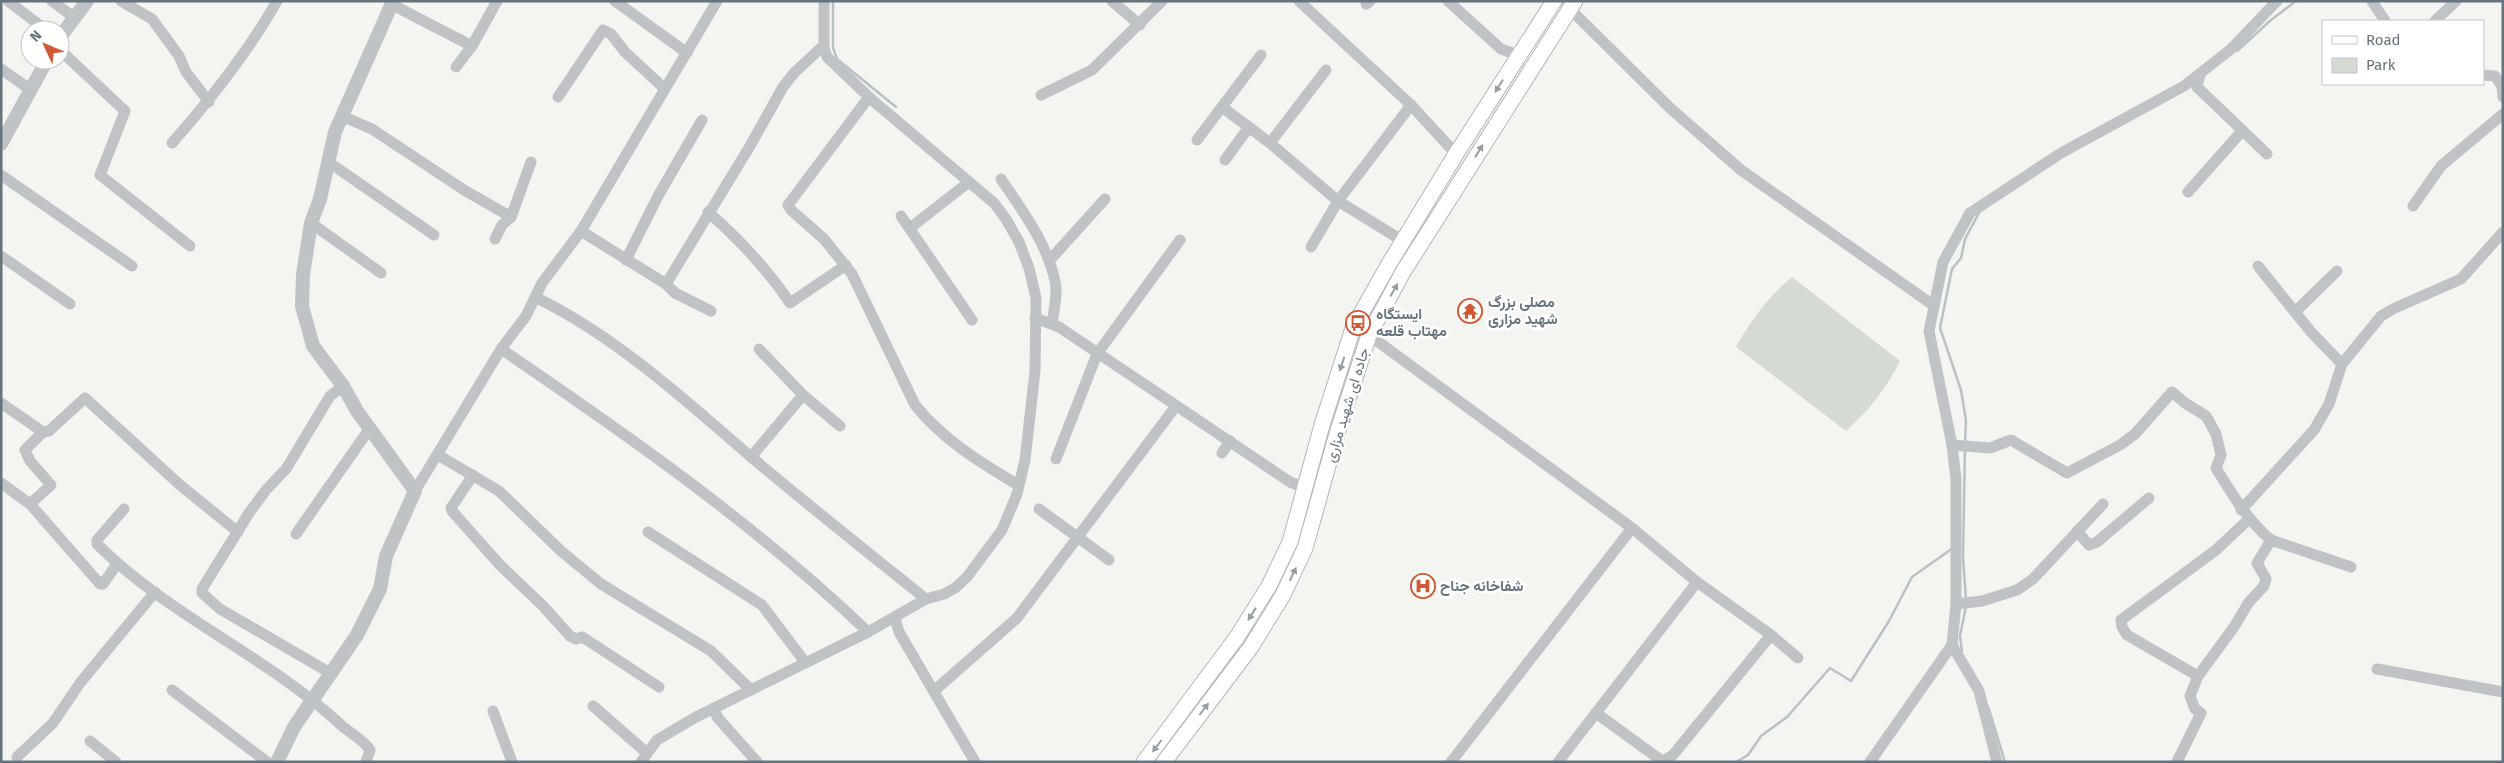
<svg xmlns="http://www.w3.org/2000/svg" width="2504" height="763" viewBox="0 0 2504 763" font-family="'Fira Sans',Vazirmatn,sans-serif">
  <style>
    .green { fill: #d5dbd2 }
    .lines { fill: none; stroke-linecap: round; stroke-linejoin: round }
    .stream { stroke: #b8c2c6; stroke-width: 2.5 }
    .secondary-casing { stroke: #b2b7ba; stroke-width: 17 }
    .minor { stroke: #c0c3c6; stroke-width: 11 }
    .tertiary { stroke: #c0c3c6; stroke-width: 14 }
    .secondary { stroke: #fff; stroke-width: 15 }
    .oneway { fill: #949ea5 }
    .labels { text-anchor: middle; stroke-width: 5; stroke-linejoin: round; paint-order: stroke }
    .poi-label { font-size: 15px; font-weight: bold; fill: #66747f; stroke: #fff; text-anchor: start }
    .street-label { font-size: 15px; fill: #66747f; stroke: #fff }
  </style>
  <rect width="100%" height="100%" fill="#f4f4f1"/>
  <path class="green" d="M1792,277l108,84c-14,28 -31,49 -54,70l-110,-84c15,-27 32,-50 56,-70z"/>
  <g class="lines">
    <g class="stream">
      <polyline points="833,1 833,48 837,59 896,107"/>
      <polyline points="2237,51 2271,20 2296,1"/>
      <polyline points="1965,443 1966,421 1961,390 1940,328 1952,269 1961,258 1965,239 1979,213"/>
      <polyline points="1965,448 1963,557 1966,600"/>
      <polyline points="1962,652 1960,636 1966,606"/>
      <polyline points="1988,706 2005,762"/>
      <polyline points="1736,762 1748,755 1761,736 1787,717 1830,668 1851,681 1889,621 1912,577 1953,548"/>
    </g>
    <defs>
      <g id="secondary">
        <polyline points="1144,762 1237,637 1269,586 1290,542 1322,425 1353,328 1389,264 1456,154 1554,1"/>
        <polyline points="1164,762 1251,647 1283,595 1305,548 1338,430 1369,335 1403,272 1575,1"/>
      </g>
    </defs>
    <use href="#secondary" class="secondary-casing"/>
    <g class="minor">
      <polyline points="8,1 46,30"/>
      <polyline points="52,1 75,18"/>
      <polyline points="121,1 152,19 179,56 186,72 209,102"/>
      <polyline points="615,1 687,53"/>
      <polyline points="1112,1 1140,25"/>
      <polyline points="1299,1 1411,105 1456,154"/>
      <polyline points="1448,1 1501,49 1518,55"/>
      <polyline points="1562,1 1670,108 1741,170 1933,305"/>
      <polyline points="2372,1 2385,21"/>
      <polyline points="391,4 472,46"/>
      <polyline points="1366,4 1370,1"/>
      <polyline points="2435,21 2456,1"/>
      <polyline points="60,50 125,111 100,175 190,246"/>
      <polyline points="456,67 472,46 497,1"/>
      <polyline points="1,69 31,90"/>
      <polyline points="2200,74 2197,87 2267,154"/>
      <polyline points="2483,75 2495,76 2502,86 2503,97"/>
      <polyline points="1041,95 1092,70 1162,1"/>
      <polyline points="558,97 603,30 611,34 625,52 665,89"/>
      <path d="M869,97l-81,108 3,5 33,29 28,35 63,131c28,35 65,57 103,80"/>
      <polyline points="1222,107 1270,143 1338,201 1403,241"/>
      <polyline points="342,116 372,129 464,190 511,217"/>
      <polyline points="1197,140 1261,55"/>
      <path d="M172,143c39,-44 76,-91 105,-142"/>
      <polyline points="1270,143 1326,70"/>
      <polyline points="1225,160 1249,127"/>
      <polyline points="327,161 434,235"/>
      <polyline points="1,175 132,266"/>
      <path d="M1001,179c21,31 46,64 54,102 3,12 -1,29 -3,42"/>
      <polyline points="2188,192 2242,131"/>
      <polyline points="2413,206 2441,166 2503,114"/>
      <path d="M708,212c31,27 59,57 82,91l56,-38"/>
      <polyline points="901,216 972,320"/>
      <polyline points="311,223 381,273"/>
      <polyline points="910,228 969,182"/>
      <polyline points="581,231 666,284 675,293 711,311"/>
      <polyline points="495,239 502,225 511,217 531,162"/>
      <polyline points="1311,247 1338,201 1411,105"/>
      <polyline points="1,256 70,304"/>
      <polyline points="626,260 658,196 702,120"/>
      <polyline points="1049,261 1105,199"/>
      <polyline points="2258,266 2311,332 2342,364"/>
      <polyline points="666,284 750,146 783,87 794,73 824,45"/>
      <path d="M535,297c80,39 148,101 215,159 58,49 117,96 176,143"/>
      <polyline points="2295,312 2337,271"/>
      <polyline points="1035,318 1059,327 1290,482 1303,487"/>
      <polyline points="1353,328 1369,335 1632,528 1697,582 1771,635 1798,658"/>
      <path d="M501,349c128,87 255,176 367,283"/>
      <polyline points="759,349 803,395 840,426"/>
      <polyline points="1,403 43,432 25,450 30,461 51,485 30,504"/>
      <polyline points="43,432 49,431 85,398 180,485 238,532"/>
      <path d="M1952,445l38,3 21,-8 56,33 53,-28 15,-11 37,-42 13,11 21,13 10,18 5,21 -5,13c16,26 31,52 55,72l80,27"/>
      <polyline points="1222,453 1230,441"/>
      <polyline points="438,455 499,491 561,551 601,584 711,651 751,690"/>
      <polyline points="751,457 803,395"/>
      <polyline points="1056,459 1097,354 1180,240"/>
      <polyline points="473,475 451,508 452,511 500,565 543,606 570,636 576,639 582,637 587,640 659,687"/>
      <polyline points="1,483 30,504 100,584 103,584 117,564"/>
      <polyline points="415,491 501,349 526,316 542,283 581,231 717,1"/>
      <path d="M124,509l-27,31v4c72,72 170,112 244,181 10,9 22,14 29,25l-4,12"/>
      <polyline points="1039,509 1109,560"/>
      <polyline points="2241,510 2314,430 2329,404 2342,364 2381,316 2395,308 2461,279 2503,232"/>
      <polyline points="2077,531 2089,545 2097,542 2149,498"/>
      <polyline points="648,532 762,605 805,662"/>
      <polyline points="296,534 370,428"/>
      <polyline points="1956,604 1982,601 2017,590 2033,579 2103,504"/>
      <polyline points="895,618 899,632 975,762"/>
      <polyline points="2377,669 2503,692"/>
      <polyline points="332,674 220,609 202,593 202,589 249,513 266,490 286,469 330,396 343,386"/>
      <polyline points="2198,676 2127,635 2122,627 2121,620 2216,550 2250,518"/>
      <polyline points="172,690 267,762"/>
      <polyline points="934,691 1017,618 1176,406"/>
      <polyline points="593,706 647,753"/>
      <polyline points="714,708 717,717 757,762"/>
      <polyline points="493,711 512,762"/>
      <polyline points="1596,713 1662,761"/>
      <polyline points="90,741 116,762"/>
      <polyline points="17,757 53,723 80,683 155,592"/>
      <polyline points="641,762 657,740 696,717 868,632 926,599 944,594 955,588 967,577 1002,530 1017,494 1025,460 1035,371 1036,298 1029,268 1019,242 1006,219 994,203 871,99 827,57 824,48 824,1"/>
      <polyline points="1451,762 1632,528"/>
      <polyline points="1558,762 1697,582"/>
      <polyline points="1662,762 1673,755 1771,635"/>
      <polyline points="1870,762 1952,645"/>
      <polyline points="1997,762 1979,691 1952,645 1956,604 1956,479 1952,445 1929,331 1943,262 1970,213 2061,153 2184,86 2231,49 2277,1"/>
      <polyline points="2177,762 2201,713 2195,709 2190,696 2198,676 2234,627 2249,602 2264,586 2266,579 2257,563 2271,540"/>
    </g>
    <g class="tertiary">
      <polyline points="60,37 87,1"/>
      <polyline points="1,144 47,60"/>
      <polyline points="277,762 294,727 357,635 380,589 386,556 415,491 357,411 343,386 313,346 302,306 303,275 311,223 320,199 335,132 393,1"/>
    </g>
    <use href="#secondary" class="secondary"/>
  </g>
  <defs><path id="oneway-solid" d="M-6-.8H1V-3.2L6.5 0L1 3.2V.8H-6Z" transform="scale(1.25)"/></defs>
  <g class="oneway">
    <use href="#oneway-solid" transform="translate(1499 86) rotate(122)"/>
    <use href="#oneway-solid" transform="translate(1479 151) rotate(-58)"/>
    <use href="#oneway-solid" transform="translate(1394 290) rotate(-61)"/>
    <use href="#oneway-solid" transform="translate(1342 364) rotate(108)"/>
    <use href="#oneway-solid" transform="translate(1293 574) rotate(-65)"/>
    <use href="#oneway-solid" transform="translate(1252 614) rotate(122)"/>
    <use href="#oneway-solid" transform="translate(1204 709) rotate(-53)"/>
    <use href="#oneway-solid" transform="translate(1157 746) rotate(127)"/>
  </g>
  <defs>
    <symbol id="temple-ring" viewBox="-11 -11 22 22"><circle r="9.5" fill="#fff" stroke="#d15834" stroke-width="1.5"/><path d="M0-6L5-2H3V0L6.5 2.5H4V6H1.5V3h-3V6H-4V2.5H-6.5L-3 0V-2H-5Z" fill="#d15834"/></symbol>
    <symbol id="bus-ring" viewBox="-11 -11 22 22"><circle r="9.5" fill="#fff" stroke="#d15834" stroke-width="1.5"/><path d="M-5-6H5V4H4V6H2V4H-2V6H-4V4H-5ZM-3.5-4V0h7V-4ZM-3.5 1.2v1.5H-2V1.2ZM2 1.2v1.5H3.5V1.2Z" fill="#d15834"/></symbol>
    <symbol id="hospital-ring" viewBox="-11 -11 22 22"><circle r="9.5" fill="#fff" stroke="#d15834" stroke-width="1.5"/><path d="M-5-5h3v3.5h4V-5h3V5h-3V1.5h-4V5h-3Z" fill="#d15834"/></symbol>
  </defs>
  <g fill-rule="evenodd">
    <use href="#temple-ring" x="1456" y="297" width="28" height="28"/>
    <use href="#bus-ring" x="1344" y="309" width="28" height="28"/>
    <use href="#hospital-ring" x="1409" y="572" width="28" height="28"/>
  </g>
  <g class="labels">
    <g class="poi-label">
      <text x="1488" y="307">مصلی بزرگ<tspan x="1488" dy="17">شهید مزاری</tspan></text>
      <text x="1376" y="319">ایستگاه<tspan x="1376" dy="17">مهتاب قلعه</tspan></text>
      <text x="1440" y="591">شفاخانه جناح</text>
    </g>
    <g class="street-label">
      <text transform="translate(1347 405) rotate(-73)" y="5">جاده ای شهید مزاری</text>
    </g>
  </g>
  <rect width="2504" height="763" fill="none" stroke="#66747f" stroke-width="5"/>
  <rect x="2322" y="20" width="162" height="65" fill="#ffffff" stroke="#c2c7cc"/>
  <rect x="2332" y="36" width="25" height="8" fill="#ffffff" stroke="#c2c7cc"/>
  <text x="2366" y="45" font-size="15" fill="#66747f">Road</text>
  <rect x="2332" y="58" width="25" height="15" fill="#d5dbd2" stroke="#c2c7cc"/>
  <text x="2366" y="70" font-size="15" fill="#66747f">Park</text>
  <g transform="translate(45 45) rotate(314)"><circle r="24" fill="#ffffff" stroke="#c2c7cc"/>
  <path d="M0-4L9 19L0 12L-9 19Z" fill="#d15834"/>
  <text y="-8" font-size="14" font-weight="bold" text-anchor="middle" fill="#66747f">N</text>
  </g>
</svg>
